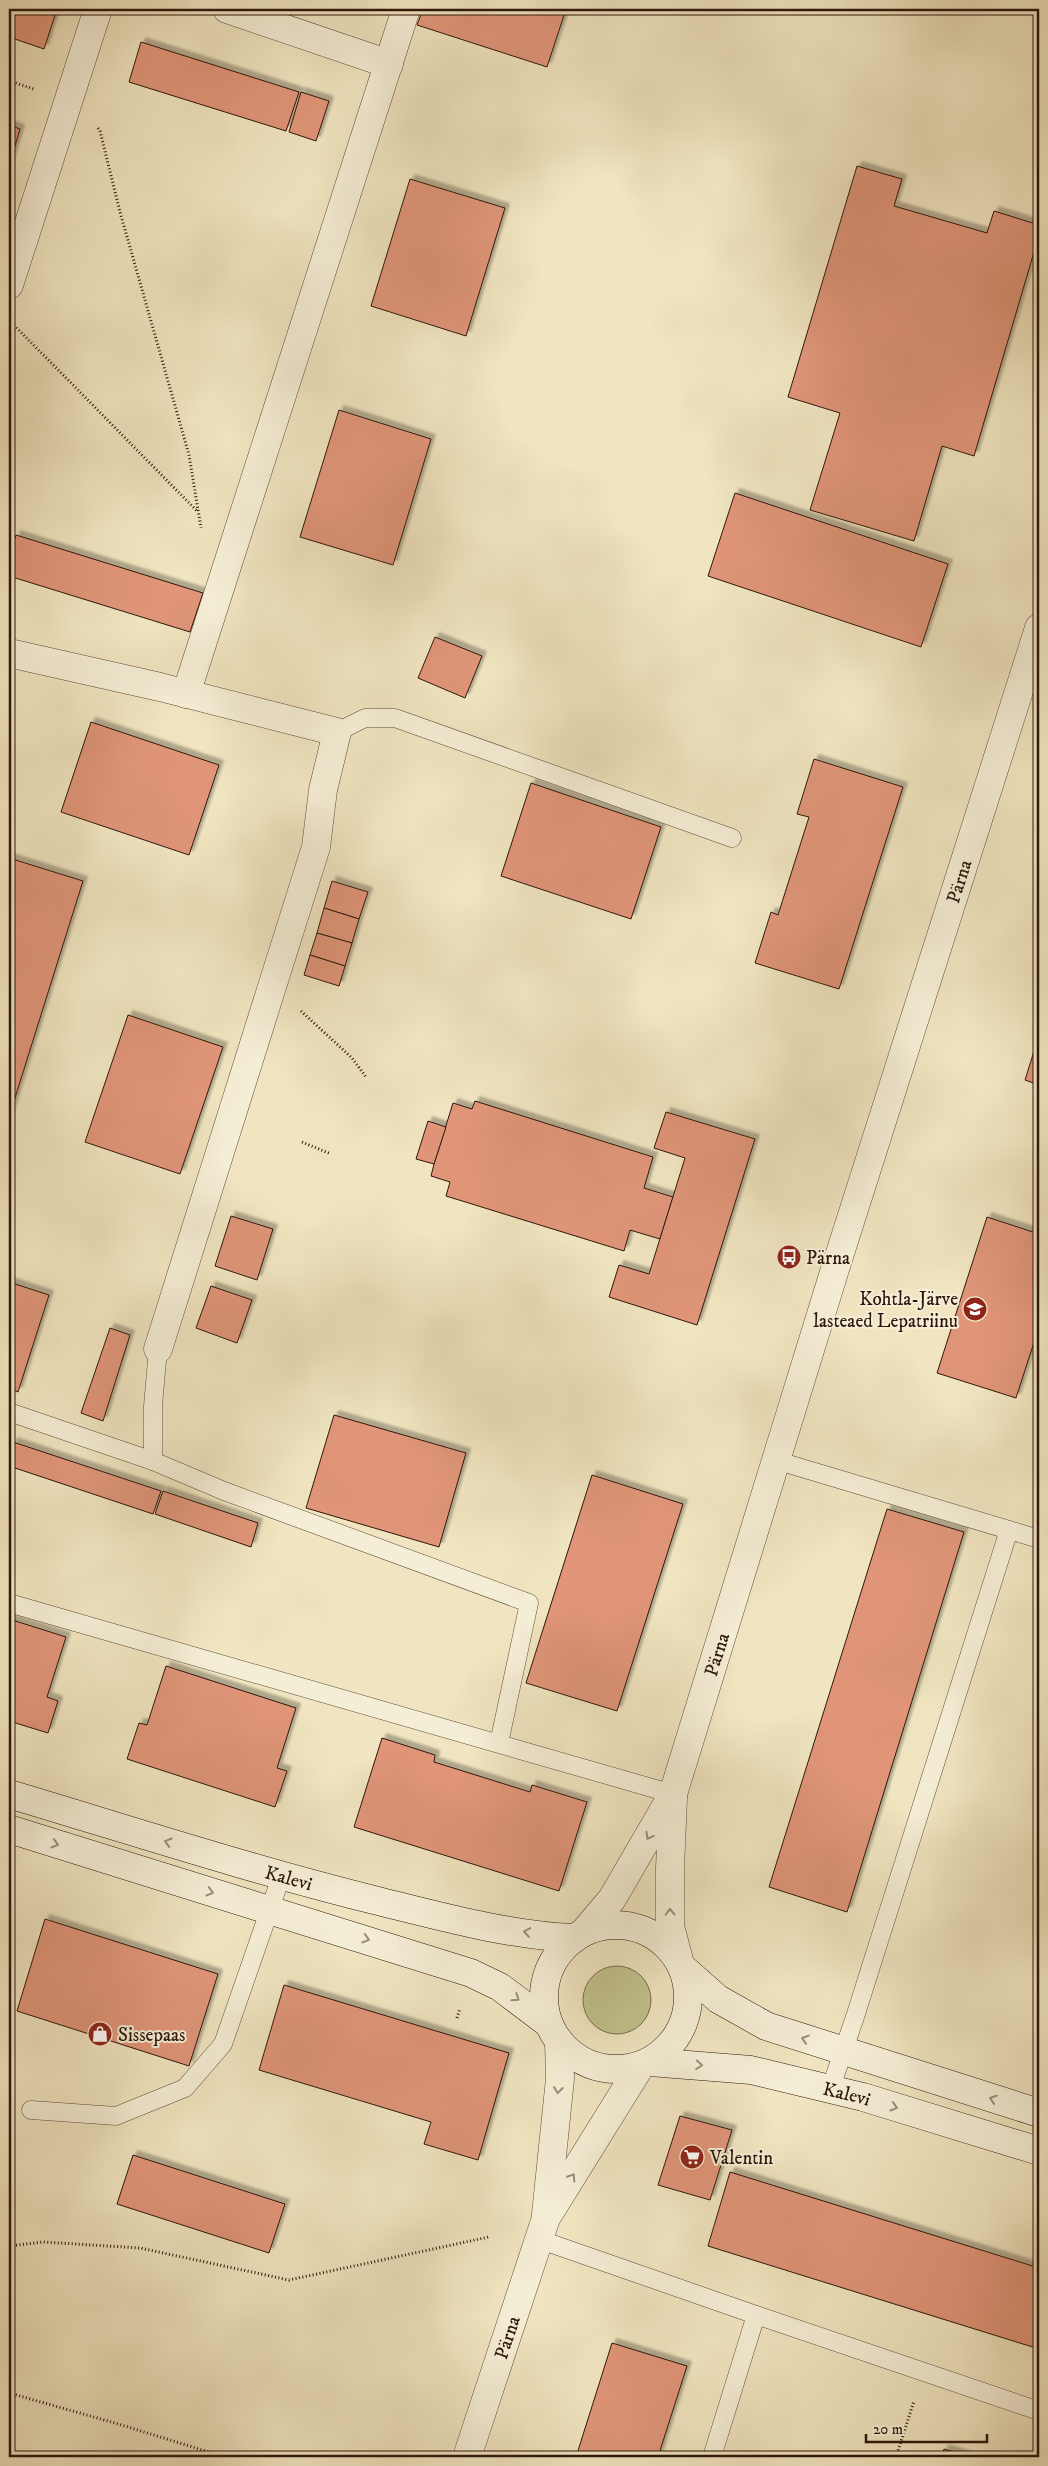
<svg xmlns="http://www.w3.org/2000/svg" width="1048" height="2466" viewBox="0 0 1048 2466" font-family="'IM FELL DW Pica',serif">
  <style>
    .green { fill: #c1c28d; stroke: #786c4c }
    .building { fill: #e09579; stroke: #2e160c; filter: url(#shadow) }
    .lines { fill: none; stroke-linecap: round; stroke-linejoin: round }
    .service-casing { stroke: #5e4a39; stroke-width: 19 }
    .minor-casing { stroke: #5e4a39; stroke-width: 29 }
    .secondary-casing { stroke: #2e160c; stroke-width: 29 }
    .path { stroke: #2e160c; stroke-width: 3; stroke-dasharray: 1 2.5; stroke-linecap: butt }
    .service { stroke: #f5eed6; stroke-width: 18 }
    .minor { stroke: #f5eed6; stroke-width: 28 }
    .secondary { stroke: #f5eed6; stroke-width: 28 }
    .oneway { stroke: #9b8d7b }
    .labels { text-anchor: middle; stroke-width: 4; stroke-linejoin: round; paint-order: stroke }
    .street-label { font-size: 19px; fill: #2e160c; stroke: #f5eed6 }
    .poi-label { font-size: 19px; fill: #2e160c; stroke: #f5eed6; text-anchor: start }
  </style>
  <defs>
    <filter id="shadow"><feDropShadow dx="4.5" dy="-4.5" stdDeviation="1" flood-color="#0004"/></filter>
  </defs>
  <rect width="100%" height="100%" fill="#f0e5c0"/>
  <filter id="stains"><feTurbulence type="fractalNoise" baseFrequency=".004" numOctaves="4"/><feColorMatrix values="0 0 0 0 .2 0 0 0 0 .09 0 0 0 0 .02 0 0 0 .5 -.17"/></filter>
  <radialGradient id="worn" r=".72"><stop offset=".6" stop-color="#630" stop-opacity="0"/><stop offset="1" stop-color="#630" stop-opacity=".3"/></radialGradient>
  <circle class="green" cx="617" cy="2000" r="34"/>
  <g class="building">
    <polygon points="9,9 57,9 44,49 9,37"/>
    <polygon points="423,9 566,9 547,67 417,25"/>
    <polygon points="141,42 299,92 286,131 129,82"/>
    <polygon points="301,92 329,101 316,141 289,132"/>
    <polygon points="9,125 20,129 9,166"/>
    <polygon points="857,166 902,179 894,206 987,233 994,211 1039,225 1039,235 974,456 942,446 914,541 810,510 840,413 788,397"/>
    <polygon points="410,179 505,208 466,336 371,306"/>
    <polygon points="339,410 431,439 393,565 300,537"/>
    <polygon points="735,493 948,564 921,647 708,576"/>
    <polygon points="16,535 203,593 190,632 9,576 9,557"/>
    <polygon points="435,637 482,656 465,698 418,678"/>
    <polygon points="91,722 219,765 189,855 61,812"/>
    <polygon points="814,759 903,787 839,989 755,963 771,912 778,915 809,817 797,814"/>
    <polygon points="531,783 661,827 631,919 501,876"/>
    <polygon points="9,858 83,881 9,1117"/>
    <polygon points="332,881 368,892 359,919 324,908"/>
    <polygon points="324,908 359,919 352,943 317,933"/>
    <polygon points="317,933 352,943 345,966 310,955"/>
    <polygon points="310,955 345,966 339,986 304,975"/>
    <polygon points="128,1015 223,1047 180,1174 85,1142"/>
    <polygon points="1039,1035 1039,1085 1025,1080"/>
    <polygon points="475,1101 653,1157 644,1188 673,1197 660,1239 630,1230 624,1251 446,1196 450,1182 431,1176 434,1164 453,1103 472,1109"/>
    <polygon points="666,1112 755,1139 697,1325 609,1297 619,1265 649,1274 685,1158 654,1148"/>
    <polygon points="428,1121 446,1127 434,1164 416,1159"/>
    <polygon points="231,1216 273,1229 257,1280 215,1266"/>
    <polygon points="987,1217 1039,1234 1039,1327 1016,1398 937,1373"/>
    <polygon points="9,1282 49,1295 18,1392 9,1388"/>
    <polygon points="211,1286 252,1300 237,1343 196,1328"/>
    <polygon points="110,1328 130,1335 103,1421 81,1413"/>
    <polygon points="334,1415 466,1453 439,1547 306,1508"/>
    <polygon points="13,1442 161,1491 153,1514 9,1466 9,1453"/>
    <polygon points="592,1475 683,1504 617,1711 526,1683"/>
    <polygon points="163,1491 258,1523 251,1547 155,1514"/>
    <polygon points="887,1509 964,1532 847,1912 769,1887"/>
    <polygon points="9,1619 66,1637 47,1697 58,1701 48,1733 9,1721"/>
    <polygon points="166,1666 296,1708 277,1768 287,1771 275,1807 127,1759 139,1723 147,1725"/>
    <polygon points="382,1738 435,1755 434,1762 530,1792 532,1785 587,1802 559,1891 354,1827"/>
    <polygon points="45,1919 218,1974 189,2066 17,2011"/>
    <polygon points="284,1985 509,2053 478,2160 424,2144 431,2122 259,2070"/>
    <polygon points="680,2116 732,2130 710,2200 658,2185"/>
    <polygon points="133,2155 285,2204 269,2253 117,2204"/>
    <polygon points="730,2172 1039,2268 1039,2349 708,2246"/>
    <polygon points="612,2343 687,2366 658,2457 576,2457"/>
    <polygon points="944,2449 971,2457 942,2457"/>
  </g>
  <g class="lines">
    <defs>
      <g id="service">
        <polyline points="337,732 365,718 395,718 732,838"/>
        <polyline points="158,1349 153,1406 153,1461 224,1491 529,1603 499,1743"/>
        <polyline points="9,1412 153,1461"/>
        <polyline points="775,1460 1039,1539"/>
        <polyline points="9,1603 673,1794"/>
        <polyline points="830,2090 855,2017 1009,1530"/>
        <polyline points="31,2110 116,2116 185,2088 223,2044 281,1877"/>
        <polyline points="538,2239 756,2315"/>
        <polyline points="712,2457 756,2315 1039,2411"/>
      </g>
      <g id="minor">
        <polyline points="227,9 389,64"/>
        <polyline points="9,285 98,9"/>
        <polyline points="9,653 160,687 337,732 323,790 316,847 158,1349"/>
        <polyline points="186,694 406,9"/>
        <polyline points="673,1798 670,1868 670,1926 679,1960"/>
        <path id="s1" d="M584,1932l28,-33 61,-105 162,-525 204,-641"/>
        <polyline points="546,2214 560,2079 559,2041"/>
        <path id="s2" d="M467,2457l79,-239 95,-153"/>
      </g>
      <g id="secondary">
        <path id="s3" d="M9,1794c124,37 247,77 373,108 60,15 131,34 193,36"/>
        <polyline points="9,1829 471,1973 500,1987 549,2024"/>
        <circle cx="616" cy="1997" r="72"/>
        <polyline points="683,1968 718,1999 766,2026 1039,2113"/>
        <path id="s4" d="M650,2062l101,8 112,27 176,54"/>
      </g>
    </defs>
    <use href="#service" class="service-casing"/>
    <use href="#minor" class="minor-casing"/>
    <use href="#secondary" class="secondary-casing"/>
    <g class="path">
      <polyline points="9,81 34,89"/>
      <polyline points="98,128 100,131 120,212 189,455 201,528"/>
      <polyline points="9,320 198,512"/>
      <polyline points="301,1011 352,1058 366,1077"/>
      <polyline points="302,1142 331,1154"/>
      <polyline points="457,2018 460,2008"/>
      <polyline points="9,2246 43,2242 140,2248 289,2280 489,2237"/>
      <polyline points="9,2393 115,2423 225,2457"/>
      <polyline points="896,2457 914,2401"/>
    </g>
    <use href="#service" class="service"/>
    <use href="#minor" class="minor"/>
    <use href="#secondary" class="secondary"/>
  </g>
  <defs><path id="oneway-chevron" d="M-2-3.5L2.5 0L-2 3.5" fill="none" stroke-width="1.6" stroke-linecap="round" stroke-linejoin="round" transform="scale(1.25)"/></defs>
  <g class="oneway">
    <use href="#oneway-chevron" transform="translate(649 1836) rotate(119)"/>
    <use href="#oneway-chevron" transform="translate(168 1842) rotate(-163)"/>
    <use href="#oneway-chevron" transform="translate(55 1844) rotate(17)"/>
    <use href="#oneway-chevron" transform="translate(210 1892) rotate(17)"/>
    <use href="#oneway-chevron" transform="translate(670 1912) rotate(-91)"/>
    <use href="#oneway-chevron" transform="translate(527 1932) rotate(-171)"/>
    <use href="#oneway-chevron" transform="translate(366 1939) rotate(17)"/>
    <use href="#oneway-chevron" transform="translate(516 1998) rotate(35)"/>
    <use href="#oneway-chevron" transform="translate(805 2039) rotate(-162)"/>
    <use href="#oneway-chevron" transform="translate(699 2065) rotate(4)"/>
    <use href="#oneway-chevron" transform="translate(558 2090) rotate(97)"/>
    <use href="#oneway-chevron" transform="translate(993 2099) rotate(-162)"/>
    <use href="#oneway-chevron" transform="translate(894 2107) rotate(17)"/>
    <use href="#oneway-chevron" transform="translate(572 2177) rotate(-57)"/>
  </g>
  <defs>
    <symbol id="bus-disc" viewBox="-11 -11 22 22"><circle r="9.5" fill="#8f2418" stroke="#f5eed6"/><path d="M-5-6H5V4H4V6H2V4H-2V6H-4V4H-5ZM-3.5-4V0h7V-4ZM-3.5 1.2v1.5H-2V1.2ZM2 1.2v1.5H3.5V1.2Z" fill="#fff"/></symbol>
    <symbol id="school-disc" viewBox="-11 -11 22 22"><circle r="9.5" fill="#8f2418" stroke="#f5eed6"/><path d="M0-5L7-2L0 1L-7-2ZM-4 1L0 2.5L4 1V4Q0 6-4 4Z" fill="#fff"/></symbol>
    <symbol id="shop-disc" viewBox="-11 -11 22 22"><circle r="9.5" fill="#8f2418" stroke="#f5eed6"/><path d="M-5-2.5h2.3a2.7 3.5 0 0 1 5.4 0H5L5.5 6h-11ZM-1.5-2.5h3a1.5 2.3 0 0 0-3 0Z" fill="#fff"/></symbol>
    <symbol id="supermarket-disc" viewBox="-11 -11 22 22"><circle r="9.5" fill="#8f2418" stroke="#f5eed6"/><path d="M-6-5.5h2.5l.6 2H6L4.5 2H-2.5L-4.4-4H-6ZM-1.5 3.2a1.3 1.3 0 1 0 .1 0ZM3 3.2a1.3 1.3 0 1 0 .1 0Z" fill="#fff"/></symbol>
  </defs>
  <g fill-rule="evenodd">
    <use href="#bus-disc" x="775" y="1243" width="28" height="28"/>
    <use href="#school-disc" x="961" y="1295" width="28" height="28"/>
    <use href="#shop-disc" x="86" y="2020" width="28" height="28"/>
    <use href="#supermarket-disc" x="678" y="2143" width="28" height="28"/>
  </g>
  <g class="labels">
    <g class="street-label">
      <text dy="7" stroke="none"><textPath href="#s1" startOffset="1121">Pärna</textPath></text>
      <text dy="7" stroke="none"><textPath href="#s1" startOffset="311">Pärna</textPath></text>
      <text dy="7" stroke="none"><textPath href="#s3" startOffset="292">Kalevi</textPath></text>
      <text dy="7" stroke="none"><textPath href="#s4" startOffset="200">Kalevi</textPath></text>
      <text dy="7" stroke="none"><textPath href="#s2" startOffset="126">Pärna</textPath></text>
    </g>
    <g class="poi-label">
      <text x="806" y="1264">Pärna</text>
      <text x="958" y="1305" text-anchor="end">Kohtla-Järve<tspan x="958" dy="22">lasteaed Lepatriinu</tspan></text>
      <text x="118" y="2041">Sissepaas</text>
      <text x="710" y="2164">Valentin</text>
    </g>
  </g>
  <rect width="1048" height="2466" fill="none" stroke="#f0e5c0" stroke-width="30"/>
  <rect x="10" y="10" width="1028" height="2446" fill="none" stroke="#2e160c" stroke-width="2.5"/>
  <rect x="15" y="15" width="1018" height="2436" fill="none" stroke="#2e160c"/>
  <path d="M866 2434v8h121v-8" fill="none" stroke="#2e160c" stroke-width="2.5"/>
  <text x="873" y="2434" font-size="15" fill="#2e160c" stroke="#f5eed6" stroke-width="4" paint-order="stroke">20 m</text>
  <rect width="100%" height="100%" filter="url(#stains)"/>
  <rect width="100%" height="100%" fill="url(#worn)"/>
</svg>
